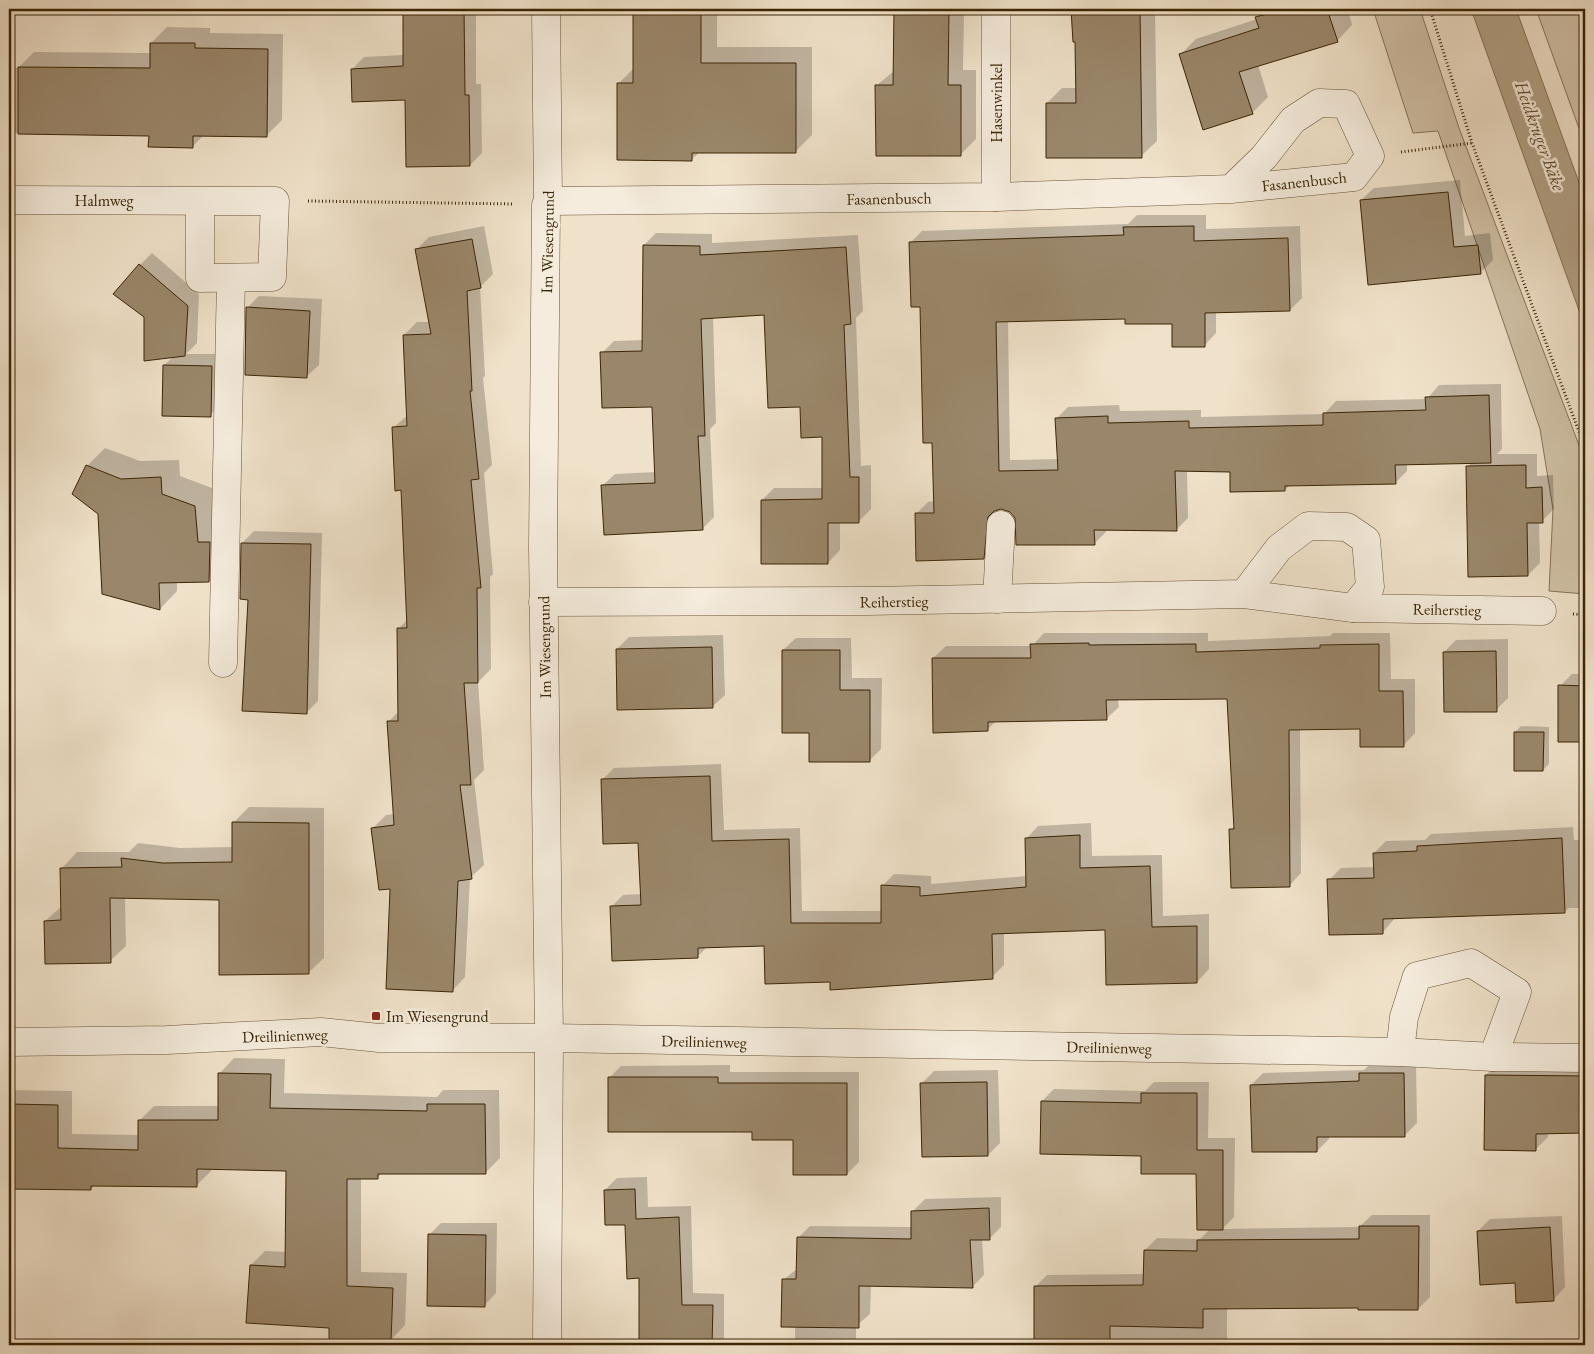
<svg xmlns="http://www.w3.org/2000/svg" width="1594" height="1354" viewBox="0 0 1594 1354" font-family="'EB Garamond',serif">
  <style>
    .green { fill: #d1c2a8; stroke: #867456 }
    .water { fill: #b3a287; stroke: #837053 }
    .shadow { fill: #0003 }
    .building { fill: #9a876b; stroke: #3c2504 }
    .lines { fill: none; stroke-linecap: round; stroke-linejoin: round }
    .minor-casing { stroke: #695436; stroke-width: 29 }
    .path { stroke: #3c2504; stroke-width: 3; stroke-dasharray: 1 2.5; stroke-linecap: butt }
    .minor { stroke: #f5ecdd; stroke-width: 28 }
    .poi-dot { fill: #8f2418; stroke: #f5ecdd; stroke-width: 2 }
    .labels { text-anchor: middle; stroke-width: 5; stroke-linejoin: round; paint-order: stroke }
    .street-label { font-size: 16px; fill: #3c2504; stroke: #f5ecdd }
    .poi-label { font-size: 16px; fill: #3c2504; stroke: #f5ecdd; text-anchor: start }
    .water-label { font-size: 18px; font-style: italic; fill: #604a2b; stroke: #f5ecdd }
  </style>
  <rect width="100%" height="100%" fill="#f0e2ca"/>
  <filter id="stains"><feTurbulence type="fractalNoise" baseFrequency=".004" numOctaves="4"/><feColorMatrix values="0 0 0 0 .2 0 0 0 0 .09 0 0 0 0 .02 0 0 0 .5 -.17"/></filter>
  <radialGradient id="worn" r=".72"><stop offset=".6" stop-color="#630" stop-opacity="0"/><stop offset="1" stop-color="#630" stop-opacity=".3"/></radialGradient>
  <g class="green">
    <polygon points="1373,9 1420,9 1459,128 1585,461 1585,594 1549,591 1553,509 1540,429 1438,131 1413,133"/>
    <polygon points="1536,9 1585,9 1585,145"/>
  </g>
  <polygon class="water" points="1471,9 1516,9 1585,199 1585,327"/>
  <g class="shadow">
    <polygon points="404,9 476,9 476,84 481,84 482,153 470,165 406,98 352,69 364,57 404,55"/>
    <polygon points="634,9 717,9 717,47 812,47 812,135 796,151 700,152 692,159 618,84 634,68"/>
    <polygon points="896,9 964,9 963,70 976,70 976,139 961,154 876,86 895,70"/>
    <polygon points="1073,9 1155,9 1157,141 1141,156 1047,103 1062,88 1077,88 1076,40 1074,40"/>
    <polygon points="1265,9 1348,9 1352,25 1337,41 1258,65 1268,97 1252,113 1180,55 1196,39 1257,19"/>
    <polygon points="167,27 210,28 210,33 283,34 282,120 267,135 204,135 192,147 150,134 9,133 9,68 18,68 34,52 151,53 151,43"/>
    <polygon points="1460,180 1465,236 1490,233 1493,260 1480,273 1361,200 1374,188"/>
    <polygon points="1137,215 1206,215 1206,229 1300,226 1302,298 1290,310 1216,312 1216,333 1204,346 1173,322 1126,318 1008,321 1010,460 1059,459 1056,419 1068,407 1119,405 1120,411 1201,410 1201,417 1324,414 1336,401 1427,399 1439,385 1501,384 1502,449 1497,454 1537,454 1537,476 1553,475 1554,509 1542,521 1539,521 1540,563 1528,575 1468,467 1472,462 1407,463 1407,471 1395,483 1290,485 1285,490 1231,471 1187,470 1188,518 1176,530 1106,529 1106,532 1094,544 1016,518 1011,511 1001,508 999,509 995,546 983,558 916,514 928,502 935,501 933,442 922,305 910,243 922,231 1128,224"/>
    <polygon points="484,226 493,274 480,287 485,376 483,378 492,465 484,473 493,574 490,577 491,669 478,682 484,770 474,780 484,865 470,878 465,977 452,991 392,887 373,828 386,815 395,814 388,722 399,711 398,629 408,619 402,488 393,428 408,415 404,335 417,322 430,322 416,250 429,237"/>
    <polygon points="656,233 712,234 712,243 858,235 863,311 856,318 861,466 871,465 871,509 859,521 840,522 840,550 828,563 762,500 774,488 823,488 823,436 801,406 765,314 713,317 716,423 710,429 714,517 702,529 602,486 615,474 656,472 654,405 602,353 614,341 644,340 644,245"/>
    <polygon points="152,253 199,294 197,343 186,354 223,354 222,403 210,415 164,365 173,357 145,317 140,265"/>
    <polygon points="259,296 322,299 319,365 306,377 247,308"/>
    <polygon points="105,448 140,461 179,460 180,476 212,488 216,524 227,563 209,581 177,581 177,591 160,609 99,514 87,466"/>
    <polygon points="254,531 322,533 318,701 306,713 242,543"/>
    <polygon points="1044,633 1208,633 1208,641 1330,636 1333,633 1390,633 1391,679 1415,679 1415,733 1403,746 1361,728 1300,729 1301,873 1289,886 1231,830 1235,825 1228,698 1118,699 1119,707 1106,719 996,721 987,730 933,658 946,646 1032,646"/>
    <polygon points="723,635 725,695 712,707 617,649 629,637"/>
    <polygon points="796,638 851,638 852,678 882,678 881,749 869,761 810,732 783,650"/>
    <polygon points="1508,639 1508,698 1496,710 1444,652 1456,640"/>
    <polygon points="1572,674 1585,674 1585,741 1559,740 1560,686"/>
    <polygon points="1521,726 1549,727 1549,764 1543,770 1515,732"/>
    <polygon points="721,764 724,830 800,828 802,911 882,911 882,886 894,874 931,876 931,884 1027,876 1026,839 1038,826 1091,823 1092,856 1162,855 1163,916 1209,914 1209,969 1197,982 1106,929 1004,932 1004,965 992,977 831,980 765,945 708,946 697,957 611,907 623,895 642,894 639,842 602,780 614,768"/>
    <polygon points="249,807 324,808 324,958 308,973 221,899 125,897 126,946 110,961 45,921 62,906 62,868 77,852 129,852 138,843 180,848 233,847 233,823"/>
    <polygon points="1573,827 1574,840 1585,840 1585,908 1569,908 1564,912 1395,918 1383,932 1329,880 1341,868 1374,867 1374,853 1386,841 1425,840 1431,834"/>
    <polygon points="234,1058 285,1059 284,1093 437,1097 443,1090 499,1090 500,1158 485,1173 382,1173 377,1178 361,1178 361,1272 407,1273 405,1325 391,1340 330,1327 251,1265 265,1251 287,1252 287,1170 211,1168 211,1171 196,1186 95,1185 91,1189 9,1188 9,1090 72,1091 72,1134 140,1135 140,1120 154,1106 219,1106 220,1073"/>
    <polygon points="1416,1061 1417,1123 1405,1135 1329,1136 1329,1139 1317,1151 1251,1085 1263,1073 1364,1070 1372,1062"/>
    <polygon points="1498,1063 1585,1063 1585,1132 1548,1132 1548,1137 1536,1149 1486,1075"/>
    <polygon points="730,1065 730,1072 859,1072 859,1162 847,1174 794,1139 753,1131 609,1078 621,1066"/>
    <polygon points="998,1070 1000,1143 988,1155 922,1083 934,1071"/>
    <polygon points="1154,1082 1209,1082 1208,1138 1235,1138 1234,1217 1222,1229 1359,1227 1372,1215 1430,1215 1430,1297 1418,1309 1359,1306 1227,1308 1227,1345 1036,1345 1035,1287 1047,1275 1145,1274 1145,1250 1157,1238 1200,1239 1210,1229 1198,1173 1142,1155 1042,1101 1054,1089 1145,1091"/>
    <polygon points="647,1177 648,1207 691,1206 693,1293 724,1294 724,1345 640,1345 640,1277 626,1223 605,1190 617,1178"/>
    <polygon points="1001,1197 1001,1227 989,1239 982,1239 984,1275 972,1287 871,1285 870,1314 856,1326 856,1345 795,1345 795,1326 783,1280 798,1268 798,1238 810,1226 912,1227 913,1211 925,1199"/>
    <polygon points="1562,1216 1565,1287 1553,1300 1478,1231 1490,1219"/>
    <polygon points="441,1223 497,1223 496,1293 484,1306 429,1235"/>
  </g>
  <g class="building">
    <polygon points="403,9 464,9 465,95 469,95 470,166 406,167 405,100 352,102 351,69 403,66"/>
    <polygon points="633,9 701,9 701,63 796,63 796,153 692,153 692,161 617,160 617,83 633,83"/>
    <polygon points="894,9 949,9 948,85 961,85 961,156 876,156 875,85 893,85"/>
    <polygon points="1071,9 1140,9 1142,158 1046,158 1046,103 1076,103 1075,42 1073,42"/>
    <polygon points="1265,9 1327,9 1338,42 1239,72 1253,114 1203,130 1179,54 1259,28 1255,17 1267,14"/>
    <polygon points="150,43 195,43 195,48 268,49 267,137 193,136 193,148 148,147 149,136 18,134 18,67 150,68"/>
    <polygon points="1448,192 1454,247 1478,245 1481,274 1368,285 1360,200"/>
    <polygon points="1194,226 1194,241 1288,238 1290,311 1205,313 1205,347 1172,347 1172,324 1125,324 1125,319 996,322 999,471 1058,470 1055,418 1108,416 1108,423 1189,421 1189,428 1323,425 1323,413 1426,410 1425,397 1489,395 1491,463 1395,465 1396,484 1285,486 1285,491 1230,492 1230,472 1175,471 1177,531 1094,530 1095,545 1016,545 1015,518 1010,512 1001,509 994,511 988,517 984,559 916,561 915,513 934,513 932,443 923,443 920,307 911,307 909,242 1124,235 1123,227"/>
    <polygon points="472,239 481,288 467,291 472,391 470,391 479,479 471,480 481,588 477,588 478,683 464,683 471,785 460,785 472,879 458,881 453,992 386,989 390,889 379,890 371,828 394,825 387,721 398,721 397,628 407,628 401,490 395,491 392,427 407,426 403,335 431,334 415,249"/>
    <polygon points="643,245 700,246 700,255 846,247 851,324 844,325 850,477 859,477 859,523 828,523 828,564 761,564 761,500 822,499 822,437 801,438 800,407 768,408 764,315 701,319 705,436 698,436 703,530 604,535 601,485 655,483 652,407 602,408 600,352 642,351"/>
    <polygon points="139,264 188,306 185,356 144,361 144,317 113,294"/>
    <polygon points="246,307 310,311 307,378 245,375"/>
    <polygon points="163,365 212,366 211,417 162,416"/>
    <polygon points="86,465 121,479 161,477 162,494 195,506 198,542 210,542 209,582 159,583 160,610 102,594 98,514 72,494"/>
    <polygon points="1526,465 1526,488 1542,487 1543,523 1527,523 1528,576 1468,577 1466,466"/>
    <polygon points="241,543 311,544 307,714 242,711 248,600 240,599"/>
    <polygon points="1089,643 1089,645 1196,644 1196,652 1320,648 1320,645 1379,644 1379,691 1403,691 1404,747 1360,747 1360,729 1289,730 1290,887 1231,888 1229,829 1234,829 1227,699 1106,700 1107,720 988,722 988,731 933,733 932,658 1031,658 1030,644"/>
    <polygon points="712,647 713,708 617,710 616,649"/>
    <polygon points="782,650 840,650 840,690 870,690 870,762 809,762 809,733 782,733"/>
    <polygon points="1496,651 1497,712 1444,712 1443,652"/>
    <polygon points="1558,685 1585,686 1585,742 1558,742"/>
    <polygon points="1514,732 1544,732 1543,771 1514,771"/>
    <polygon points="710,776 712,841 789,839 791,923 881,923 881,885 920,887 920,896 1026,887 1025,838 1080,835 1080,868 1150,866 1152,927 1197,926 1197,983 1106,985 1105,930 992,934 993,979 830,990 830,982 765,984 764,946 698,948 698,958 612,961 610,906 641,905 638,843 603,844 601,779"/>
    <polygon points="232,822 309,823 309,974 219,975 219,900 110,898 111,963 45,964 44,921 61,920 60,868 122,867 121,858 163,863 232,862"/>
    <polygon points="1562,838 1565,913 1383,919 1383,934 1329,935 1327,879 1374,878 1373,853 1417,851 1417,846"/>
    <polygon points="218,1073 271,1074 270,1108 427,1111 427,1104 485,1104 486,1174 378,1174 378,1179 347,1179 347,1286 393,1288 391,1341 329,1340 329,1328 246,1323 250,1265 285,1267 286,1171 197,1169 197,1187 91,1186 91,1190 9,1189 9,1104 58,1105 58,1148 138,1150 138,1120 218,1120"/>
    <polygon points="1359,1073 1404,1073 1405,1137 1317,1137 1317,1152 1252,1152 1250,1085 1359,1081"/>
    <polygon points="1485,1075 1585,1076 1585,1133 1536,1134 1536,1151 1484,1150"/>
    <polygon points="608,1077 718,1077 718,1083 847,1083 847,1175 793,1175 793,1140 752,1140 752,1132 608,1132"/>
    <polygon points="987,1082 988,1156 922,1157 920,1083"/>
    <polygon points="1141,1093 1197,1093 1197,1150 1223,1150 1223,1230 1197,1230 1196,1174 1141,1174 1141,1156 1040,1154 1041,1101 1141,1103"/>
    <polygon points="635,1189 636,1219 679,1217 682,1305 713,1305 712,1345 639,1345 639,1278 627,1279 625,1225 605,1225 604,1190"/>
    <polygon points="989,1208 990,1240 970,1240 973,1288 859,1286 859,1328 781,1327 782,1279 796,1279 797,1237 911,1239 911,1211"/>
    <polygon points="1359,1226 1419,1226 1418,1310 1358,1310 1358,1308 1203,1309 1203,1328 1110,1326 1110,1345 1034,1345 1034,1286 1143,1285 1144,1250 1197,1251 1197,1240 1359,1239"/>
    <polygon points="1550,1227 1554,1301 1516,1303 1515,1283 1480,1285 1477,1231"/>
    <polygon points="428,1234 486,1235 485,1307 427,1306"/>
  </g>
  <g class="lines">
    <defs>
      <g id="minor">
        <polyline points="546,9 548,201 546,205 543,547 549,1038 547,1345"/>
        <polyline points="996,9 996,197"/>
        <polyline points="9,200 275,201 272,277 200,278 200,201"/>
        <polyline points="548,201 996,197 1231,189 1354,177 1370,156 1346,104 1319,103 1293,120 1264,157 1231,189"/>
        <polyline points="997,599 1001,525"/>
        <polyline points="543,602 867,601 1244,594 1353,608 1370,587 1366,540 1347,527 1308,526 1279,548 1244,594"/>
        <polyline points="1353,608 1542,611"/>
        <polyline points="223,663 231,278"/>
        <polyline points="9,1042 167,1040 321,1032 379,1038 549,1038 1400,1052 1493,1057 1517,992 1471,963 1417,976 1404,1017 1400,1052"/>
        <polyline points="1493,1057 1585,1058"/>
      </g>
    </defs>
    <use href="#minor" class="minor-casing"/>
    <g class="path">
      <polyline points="1430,9 1472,143 1585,448"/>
      <polyline points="1401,152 1472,143"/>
      <polyline points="308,201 514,204"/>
      <polyline points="1573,614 1585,615"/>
    </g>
    <use href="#minor" class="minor"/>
  </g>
  <rect class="poi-dot" x="371" y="1011" width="10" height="10" rx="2.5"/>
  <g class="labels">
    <g class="street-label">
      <text transform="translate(996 103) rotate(-90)" y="6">Hasenwinkel</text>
      <text transform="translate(1304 181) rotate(-6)" y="6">Fasanenbusch</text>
      <text transform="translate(889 198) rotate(-1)" y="6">Fasanenbusch</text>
      <text x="104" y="206">Halmweg</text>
      <text transform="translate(547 242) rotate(-89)" y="6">Im Wiesengrund</text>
      <text transform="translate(894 601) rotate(-1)" y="6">Reiherstieg</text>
      <text transform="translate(1447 609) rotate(1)" y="6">Reiherstieg</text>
      <text transform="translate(544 647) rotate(-91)" y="6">Im Wiesengrund</text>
      <text transform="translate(285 1035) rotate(-2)" y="6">Dreilinienweg</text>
      <text transform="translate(704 1041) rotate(1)" y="6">Dreilinienweg</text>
      <text transform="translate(1109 1047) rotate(1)" y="6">Dreilinienweg</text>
    </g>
    <g class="poi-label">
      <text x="386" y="1022">Im Wiesengrund</text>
    </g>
    <g class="water-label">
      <text transform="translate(1540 136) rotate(70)" y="6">Heidkruger Bäke</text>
    </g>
  </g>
  <rect width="1594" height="1354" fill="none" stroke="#f0e2ca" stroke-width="30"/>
  <rect x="10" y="10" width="1574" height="1334" fill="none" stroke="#3c2504" stroke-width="2.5"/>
  <rect x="15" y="15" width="1564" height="1324" fill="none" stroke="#3c2504"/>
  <rect width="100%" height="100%" filter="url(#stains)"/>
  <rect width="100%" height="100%" fill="url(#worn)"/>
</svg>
